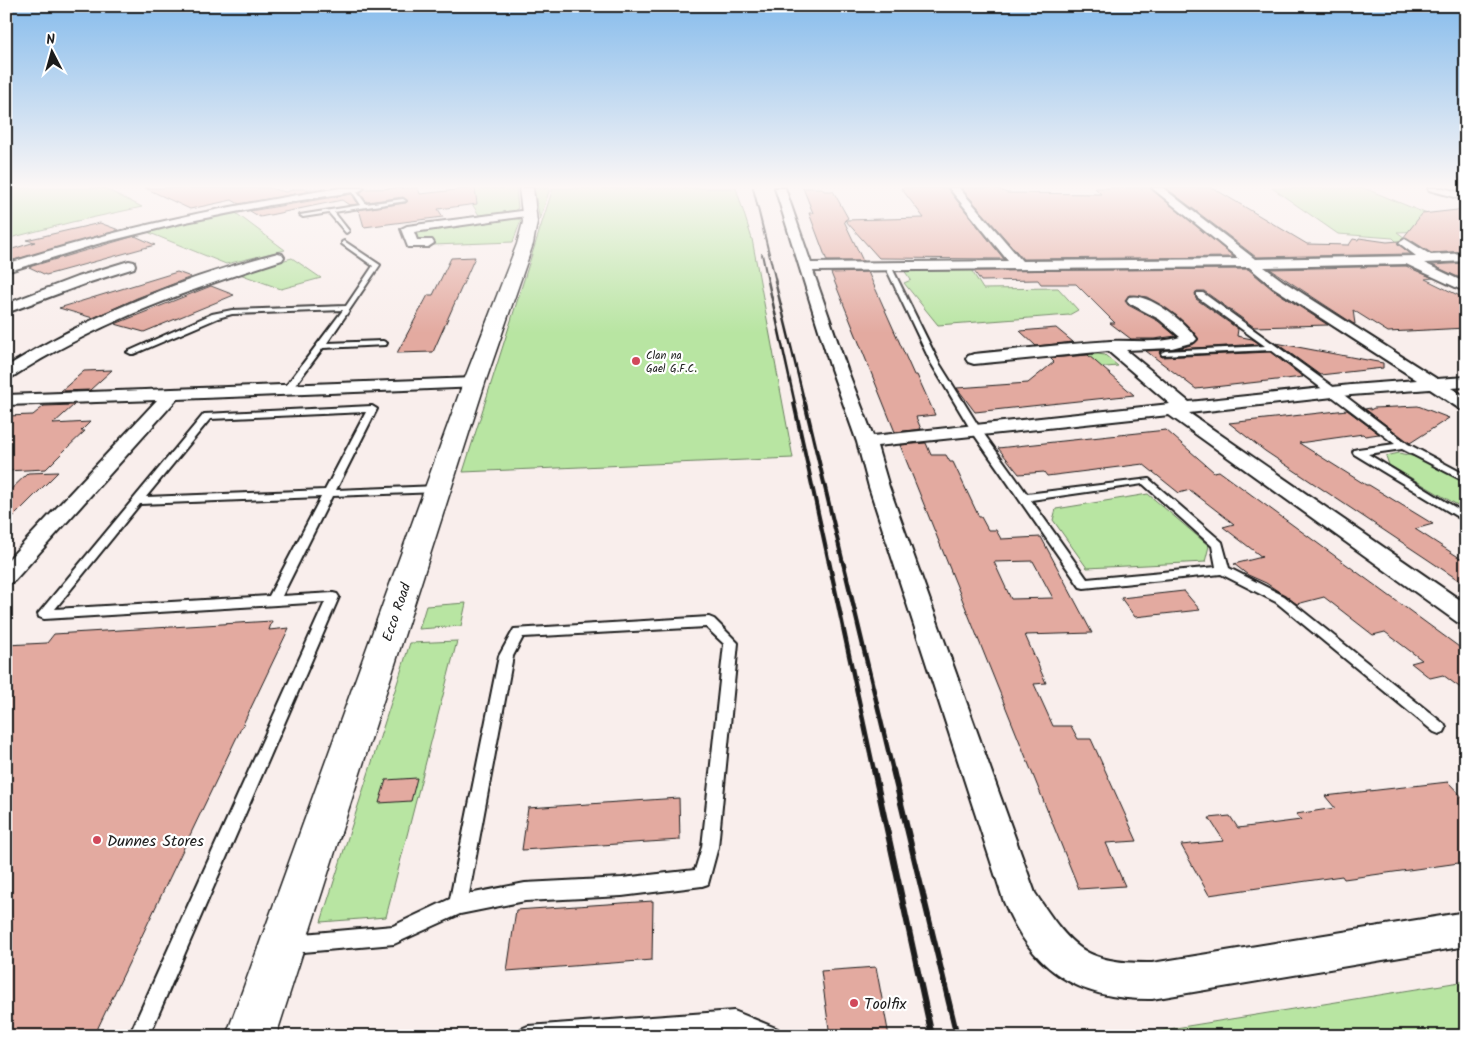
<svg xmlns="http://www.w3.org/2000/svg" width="1472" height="1042" viewBox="0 0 1472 1042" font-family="Kalam,sans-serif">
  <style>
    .green { fill: #b8e5a2; stroke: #6a805f }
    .building { fill: #e3aaa0; stroke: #1c1c1c; fill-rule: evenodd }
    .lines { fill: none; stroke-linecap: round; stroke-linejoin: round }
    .lane-casing { stroke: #1c1c1c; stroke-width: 4 }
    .street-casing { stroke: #1c1c1c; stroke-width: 4 }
    .secondary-casing { stroke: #1c1c1c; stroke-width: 3 }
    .lane { fill: #fff; fill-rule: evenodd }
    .street { fill: #fff; fill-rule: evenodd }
    .secondary { fill: #fff; fill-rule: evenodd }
    .rail-far4 { stroke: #1c1c1c; stroke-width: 2 }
    .rail-far3 { stroke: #1c1c1c; stroke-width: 2.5 }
    .rail-far2 { stroke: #1c1c1c; stroke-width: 4 }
    .rail-far1 { stroke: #1c1c1c; stroke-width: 4.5 }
    .rail { stroke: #1c1c1c; stroke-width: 6 }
    .poi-dot { fill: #d1495b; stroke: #fff; stroke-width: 2 }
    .labels { text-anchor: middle; stroke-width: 4.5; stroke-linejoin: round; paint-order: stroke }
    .far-poi-label { font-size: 11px; fill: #1c1c1c; stroke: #fff; text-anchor: start }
    .street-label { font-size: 14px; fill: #1c1c1c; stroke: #fff }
    .near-poi-label { font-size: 16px; fill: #1c1c1c; stroke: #fff; text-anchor: start }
  </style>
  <rect width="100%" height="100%" fill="#f9eeec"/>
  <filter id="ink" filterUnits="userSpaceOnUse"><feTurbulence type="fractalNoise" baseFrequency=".02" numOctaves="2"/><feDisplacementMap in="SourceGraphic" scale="10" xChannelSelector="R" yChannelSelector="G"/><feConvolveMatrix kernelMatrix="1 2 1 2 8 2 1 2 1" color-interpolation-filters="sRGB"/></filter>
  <g filter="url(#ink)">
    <g class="green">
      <polygon points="6,188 104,188 142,207 72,222 6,239"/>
      <polygon points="462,188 516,188 518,208 513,212 479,215"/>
      <polygon points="534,188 550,188 540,220"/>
      <polygon points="553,188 736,188 752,239 793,458 463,472"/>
      <polygon points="1272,188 1364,188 1466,230 1397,232 1412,243 1398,243 1393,238 1338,234"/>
      <polygon points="233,211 285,250 226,264 145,231"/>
      <polygon points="507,216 521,220 513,242 433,245 434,240 418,239 416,231"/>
      <polygon points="292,258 321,278 281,289 237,273"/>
      <polygon points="970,268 983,289 1058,288 1078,310 1069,315 938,325 904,283 911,280 903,269"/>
      <polygon points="1097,354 1105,355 1118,366 1082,369 1066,356"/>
      <polygon points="1399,453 1420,458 1466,482 1466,510 1389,465 1386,456"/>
      <polygon points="1148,494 1209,546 1205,562 1087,568 1053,520 1056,509"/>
      <polygon points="466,603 461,626 419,629 426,606"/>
      <polygon points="457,641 386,917 321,922 410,643"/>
      <polygon points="1466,981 1466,1036 1126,1036"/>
    </g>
    <g class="building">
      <polygon points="145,188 269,188 286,192 295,189 324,189 239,204 232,200 190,209"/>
      <polygon points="418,188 420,194 475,188 477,204 438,209 443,217 364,227 360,213 357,210 406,203 408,201 403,197 367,202 360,193 365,189"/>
      <polygon points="803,188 822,188 824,191 833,191 848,218 844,221 863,261 827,261 809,213 813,213"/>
      <polygon points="901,188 947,188 1004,259 879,258 845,220 924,218"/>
      <polygon points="961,188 996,188 1007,193 1101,194 1095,188 1150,188 1234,257 1023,259"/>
      <polygon points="1166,188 1213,188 1307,244 1349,245 1353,239 1358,240 1359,238 1387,242 1399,241 1398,244 1411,254 1256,257"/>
      <polygon points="352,194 358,204 349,205 342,200 260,217 250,211"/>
      <polygon points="1466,209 1466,251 1431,253 1406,237 1403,238 1422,214"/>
      <polygon points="100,223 119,230 14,260 6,256 6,251 35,242 26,240"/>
      <polygon points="135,236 155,245 46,275 29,267"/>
      <polygon points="475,257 433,352 397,353 428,295 433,295 451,258"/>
      <polygon points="1466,263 1466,277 1458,277 1432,265"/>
      <polygon points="1406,266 1433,278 1425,279 1466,299 1466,328 1388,332 1353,310 1355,324 1354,324 1270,269"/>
      <polygon points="1248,269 1272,289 1328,325 1254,327 1204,291 1197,291 1195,293 1196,299 1238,329 1237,336 1252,339 1260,344 1177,349 1194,344 1198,338 1177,316 1147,297 1129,295 1125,301 1128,305 1158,321 1176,336 1154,339 1131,339 1110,323 1115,323 1076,284 1041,284 1038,280 981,281 974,271"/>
      <polygon points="177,272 191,277 137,298 93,318 59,308"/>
      <polygon points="868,272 914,375 917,375 935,415 916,417 921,429 895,432 831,273"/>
      <polygon points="211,286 234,295 144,332 115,324"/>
      <polygon points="1056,328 1073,342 1036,346 1020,331"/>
      <polygon points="1276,343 1383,363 1383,368 1320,375"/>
      <polygon points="1162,350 1159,352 1162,357 1270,352 1303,377 1196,389 1146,351"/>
      <polygon points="1088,355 1134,395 975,412 957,388 1028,383 1054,362 1050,358"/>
      <polygon points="112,370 90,390 61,391 84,371"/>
      <polygon points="74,405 53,424 90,422 81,431 85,431 66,449 46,469 6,471 6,416 33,415 44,406"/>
      <polygon points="1418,406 1449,418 1410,443 1365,409 1370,408 1370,410 1374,408"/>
      <polygon points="1347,410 1379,434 1365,436 1363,434 1299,443 1366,485 1369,485 1433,524 1415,529 1460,558 1466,557 1466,585 1265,451 1229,423"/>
      <polygon points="1166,430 1214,472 1219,471 1466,652 1466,692 1443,675 1430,678 1411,663 1422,660 1385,632 1373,635 1324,597 1297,604 1266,583 1248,575 1234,564 1262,557 1223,527 1234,524 1190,490 1179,493 1143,464 1047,476 1044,472 1019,474 998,448"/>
      <path d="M926,443l5,12h15l4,7h3l26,55h2l7,13h8l5,9 40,-2 51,96 -67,2 21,48 -12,1 19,42h18l7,13h13l46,102 -31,2 19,43 -46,3 -179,-444zM1033,561l20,37 -42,1 -17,-37z"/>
      <polygon points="58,472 6,524 6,494 28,473"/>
      <polygon points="1184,591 1200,610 1135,617 1121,598"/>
      <polygon points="272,621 269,630 289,628 94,1036 6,1036 6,645 47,643 54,634"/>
      <polygon points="417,778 411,801 379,803 386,780"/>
      <polygon points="1448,782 1466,801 1466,862 1344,879 1342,876 1209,895 1181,845 1224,841 1209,818 1230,816 1238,828 1301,820 1296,814 1335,808 1325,796"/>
      <polygon points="679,798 680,840 522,850 528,808"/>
      <polygon points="653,901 652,960 507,971 516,910"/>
      <polygon points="876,967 889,1036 830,1036 821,971"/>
    </g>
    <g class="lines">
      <defs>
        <g id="lane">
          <polygon points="350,188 354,188 366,204 403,199 406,201 334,212 349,231 346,233 329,213 303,217 300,215 361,205"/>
          <polygon points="344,241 380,265 327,343 383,341 387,343 386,345 323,348 290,392 287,393 283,390 343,310 232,314 218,318 134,354 131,354 127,352 212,314 232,310 346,306 373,266 342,244 342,242"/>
          <path d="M886,265l5,1 48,97 42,67 46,64 122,-15 73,63 7,26 55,28 160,128 2,4 -2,4 -5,2 -5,-2 -158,-130 -55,-28 -137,14 -4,-1 -109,-157 -40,-67 -46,-97zM1143,484l69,62 4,21 -129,12 -56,-79z"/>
          <polygon points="1197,293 1203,293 1336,389 1408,444 1466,475 1466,482 1402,449 1368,454 1466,514 1466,522 1354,454 1353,452 1354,450 1358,449 1395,444 1271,350 1162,355 1161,353 1165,351 1265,346 1197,297"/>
          <path d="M372,406l5,3 -41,81 102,-4 5,3 -5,3 -106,4 -50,100 51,-3 4,1 2,3 -190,439h-20l196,-434 -281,17 -5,-2 -1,-3 166,-200zM366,412l-41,78 -179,7 64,-78zM321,497l-52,99 -214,13 85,-105z"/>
          <path d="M709,617l5,2 24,24 -20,204 -10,37 -6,2 -80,10 -97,5 -65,13 -66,30 -102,9 -7,-2 -2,-7 2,-7 7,-2 101,-9 57,-27 49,-243 15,-27zM706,627l18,17 -22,203 -7,23 -73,8 -97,5 -56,11 44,-238 10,-19z"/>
          <polygon points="734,1011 778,1029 781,1036 746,1036 734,1031 670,1036 518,1036 521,1029 528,1026"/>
        </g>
        <g id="street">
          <path d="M341,188h23l-5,3 -89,14 -89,18 -84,21 -91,28v-8c110,-35 222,-59 335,-76z"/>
          <path d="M775,188h10l26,75 197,-2 -59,-73h10l63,73 217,-2 -87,-71h11l92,71 161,-3 -17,-13 6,-4 26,16 35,-2v8l-42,2 42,20v9l-60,-28 -142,3 19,14 154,98 29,-2v10l-15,1 15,9v13l-6,-1 -30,-20 -79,6 -162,18 277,191v21l-9,-3 -288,-207 -292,31 12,41 146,406c36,54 49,71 117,70l314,-51v34l-314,53c-74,1 -119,-28 -148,-97l-135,-415 -12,-45 -26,-73zM1249,267l24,20 144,93 -66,5 -162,17 -63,-52 46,-2 22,-6 3,-3c-11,-16 -48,-47 -68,-42l-2,3 2,3 30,16 21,18c-22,7 -46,3 -69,4 -46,3 -91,8 -137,13l-6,2 -2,3 2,3 6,2 134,-13 62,53 -297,32 -26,-67 -34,-98z"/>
          <polygon points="1428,188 1443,188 1466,194 1466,200 1429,190"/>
          <polygon points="529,210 535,213 533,215 414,232 417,240 432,240 434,243 428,247 408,247 401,229 407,226"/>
          <path d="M278,253l4,1 2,3 -2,3c-95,30 -186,63 -270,117l-6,2v-12c82,-51 178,-90 272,-114z"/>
          <polygon points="129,261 134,262 135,265 134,268 87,283 6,313 6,304 77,277"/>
          <polygon points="474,378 480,379 482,383 480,387 177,399 14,581 6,584 6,562 157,400 6,405 6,395"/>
        </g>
        <polygon id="secondary" points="519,188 533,188 537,222 533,244 485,383 276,1036 226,1036 463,383 517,244 523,222"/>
      </defs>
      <use href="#lane" class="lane-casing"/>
      <use href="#street" class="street-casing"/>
      <use href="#secondary" class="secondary-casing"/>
      <use href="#lane" class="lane"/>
      <use href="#street" class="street"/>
      <use href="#secondary" class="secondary"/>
      <g class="rail-far4">
        <polyline points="753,188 776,282"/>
        <polyline points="762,254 768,282"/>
      </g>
      <g class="rail-far3">
        <polyline points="768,281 795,404"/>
        <polyline points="775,281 805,404"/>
      </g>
      <g class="rail-far2">
        <polyline points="794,403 829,563"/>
        <polyline points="805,403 843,563"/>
      </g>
      <g class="rail-far1">
        <polyline points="829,562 874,771"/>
        <polyline points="843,562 893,771"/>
      </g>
      <g class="rail">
        <polyline points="874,770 932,1036"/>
        <polyline points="893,770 957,1036"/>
      </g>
    </g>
  </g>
  <linearGradient id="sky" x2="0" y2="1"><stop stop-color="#87bcec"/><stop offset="0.56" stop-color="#fcf7f6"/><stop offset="1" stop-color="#fcf7f6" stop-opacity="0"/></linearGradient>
  <rect width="1472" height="333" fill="url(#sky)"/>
  <g class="poi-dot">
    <circle cx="636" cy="361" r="5"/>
    <circle cx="97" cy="840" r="5"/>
    <circle cx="854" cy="1003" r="5"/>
  </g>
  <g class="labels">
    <g class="far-poi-label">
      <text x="646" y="359">Clan na<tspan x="646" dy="13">Gael G.F.C.</tspan></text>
    </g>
    <g class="street-label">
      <text transform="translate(396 612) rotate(-71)" y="5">Ecco Road</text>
    </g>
    <g class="near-poi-label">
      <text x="107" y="846">Dunnes Stores</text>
      <text x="864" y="1009">Toolfix</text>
    </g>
  </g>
  <rect width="1472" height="1042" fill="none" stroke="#fff" stroke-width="25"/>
  <rect x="12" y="12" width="1447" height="1017" fill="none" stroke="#1c1c1c" stroke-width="2" filter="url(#ink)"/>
  <g transform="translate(52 52) rotate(354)" stroke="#ffffff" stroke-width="4" paint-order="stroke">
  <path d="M0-4L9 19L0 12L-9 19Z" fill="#1c1c1c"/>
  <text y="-8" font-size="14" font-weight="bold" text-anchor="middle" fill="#1c1c1c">N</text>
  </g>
</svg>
